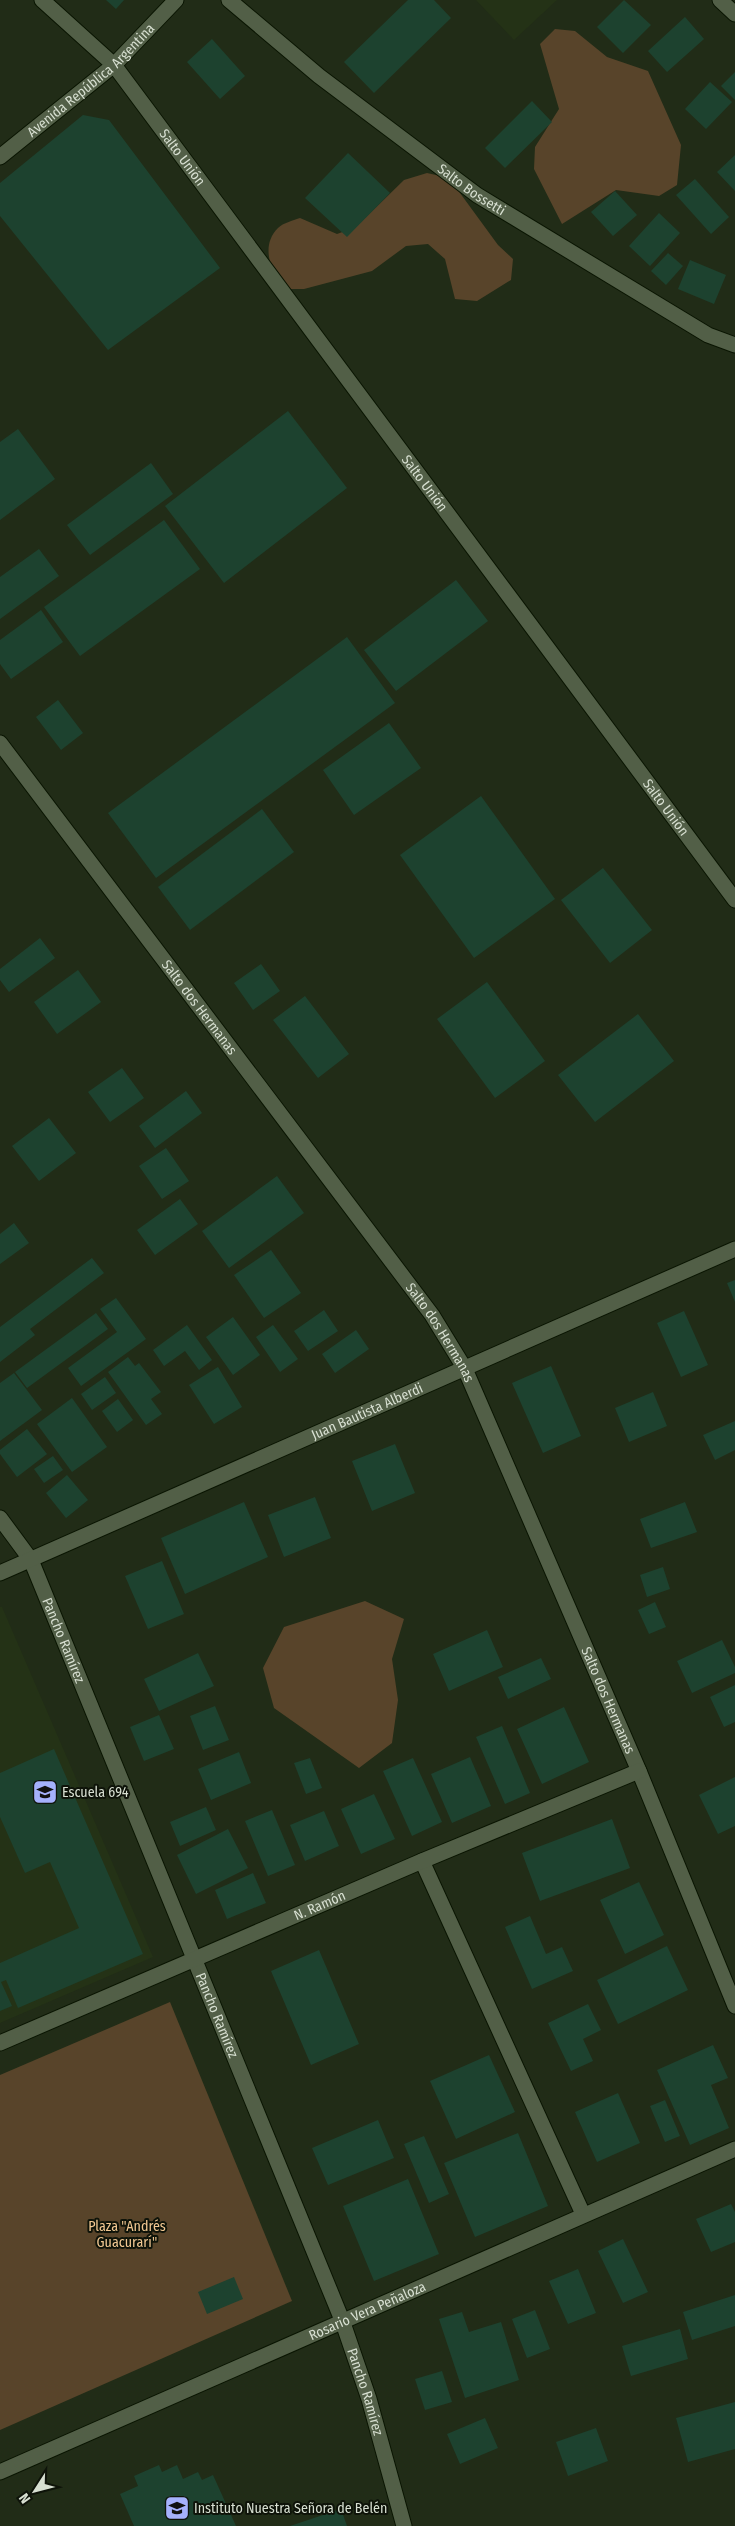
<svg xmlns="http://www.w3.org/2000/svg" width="735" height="2526" viewBox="0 0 735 2526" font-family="'Fira Sans Condensed',sans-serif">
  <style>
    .built { fill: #243216 }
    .green { fill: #58442a }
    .building { fill: #1d422f }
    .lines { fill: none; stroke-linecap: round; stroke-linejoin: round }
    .street-casing { stroke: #0a1502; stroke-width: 17 }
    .secondary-casing { stroke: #0a1502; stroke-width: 17 }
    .street { stroke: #525f47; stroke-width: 15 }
    .secondary { stroke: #525f47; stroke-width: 15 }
    .labels { text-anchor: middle; stroke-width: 4; stroke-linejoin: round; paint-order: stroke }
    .street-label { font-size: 14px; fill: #d7dfd1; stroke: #0e1309 }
    .poi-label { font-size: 14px; fill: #d7dfd1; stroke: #0e1309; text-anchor: start }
    .park-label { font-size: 14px; fill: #f2c892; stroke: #0e1309 }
  </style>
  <rect width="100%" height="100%" fill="#212c17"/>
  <g class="built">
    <polygon points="476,0 557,0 514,40"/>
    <polygon points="0,1607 2,1607 153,1957 0,2023"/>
  </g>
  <g class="green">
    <polygon points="555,29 575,31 607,57 648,71 681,145 677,185 659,196 616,190 562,224 534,169 535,147 559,109 540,44"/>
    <path d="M427,173l22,5 49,67 15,14 -2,21 -34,21 -22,-2 -10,-40 -17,-15 -22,2 -34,25 -68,18h-21c-12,-18 -23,-43 -5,-61 5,-5 16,-8 22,-10l37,16 19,-7 48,-47z"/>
    <polygon points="365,1601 404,1619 392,1659 398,1700 392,1743 359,1768 274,1708 263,1668 284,1627"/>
    <polygon points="170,2002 292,2301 0,2430 0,2075"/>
  </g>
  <g class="building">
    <polygon points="106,0 124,0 116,9"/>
    <polygon points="408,0 434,0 451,18 374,93 344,62"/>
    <polygon points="624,0 651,25 623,53 597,27"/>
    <polygon points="685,17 704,39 667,72 648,51"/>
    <polygon points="212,39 245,76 220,99 187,62"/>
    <polygon points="735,72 735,100 721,86"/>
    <polygon points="710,82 732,102 706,129 685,109"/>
    <polygon points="532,101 552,122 505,168 485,148"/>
    <polygon points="83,115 109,120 220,268 108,350 0,216 0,183"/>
    <polygon points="348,153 390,193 347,237 305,198"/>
    <polygon points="735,155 735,191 717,172"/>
    <polygon points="695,179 729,217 711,234 676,195"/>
    <polygon points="615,191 637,215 613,236 591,212"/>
    <polygon points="659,213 680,233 650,266 629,246"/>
    <polygon points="668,253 683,266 666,285 651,271"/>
    <polygon points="690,260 726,275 714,304 678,289"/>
    <polygon points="288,411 347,488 224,583 165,506"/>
    <polygon points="18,429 55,479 0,520 0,442"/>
    <polygon points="151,463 173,494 90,555 67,525"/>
    <polygon points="164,520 200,569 80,656 44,607"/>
    <polygon points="39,549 59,576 0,619 0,577"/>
    <polygon points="456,580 488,621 396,691 364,650"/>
    <polygon points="41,610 63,642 11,679 0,664 0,640"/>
    <polygon points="347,637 395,703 156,878 108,813"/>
    <polygon points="58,700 83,733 61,750 36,717"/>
    <polygon points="389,723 421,768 354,815 323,770"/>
    <polygon points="481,796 555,899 474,958 400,855"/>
    <polygon points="262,809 294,852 190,930 158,887"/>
    <polygon points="603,868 652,930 610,963 561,900"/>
    <polygon points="40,938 55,958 9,992 0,980 0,969"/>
    <polygon points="261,964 280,991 253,1010 234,983"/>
    <polygon points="78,970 101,1002 57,1034 34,1002"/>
    <polygon points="487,982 545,1061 495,1098 437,1019"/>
    <polygon points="305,996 349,1054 318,1078 273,1020"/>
    <polygon points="638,1014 674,1061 595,1122 558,1075"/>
    <polygon points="122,1068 144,1098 110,1122 88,1092"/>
    <polygon points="186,1091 202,1113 155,1148 139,1126"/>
    <polygon points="49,1118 76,1153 39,1181 12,1146"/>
    <polygon points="166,1148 189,1181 162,1199 139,1166"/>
    <polygon points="277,1176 304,1213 229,1268 202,1231"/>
    <polygon points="180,1199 198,1224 155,1255 137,1230"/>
    <polygon points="14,1223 29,1243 0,1264 0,1234"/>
    <polygon points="271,1250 301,1293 264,1318 234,1275"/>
    <polygon points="92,1258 104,1273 30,1329 35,1335 0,1362 0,1327"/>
    <polygon points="735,1280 735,1302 727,1283"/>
    <polygon points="116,1298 146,1339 81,1386 68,1368 117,1332 100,1309"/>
    <polygon points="324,1310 338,1331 308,1351 294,1331"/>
    <polygon points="684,1311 708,1365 681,1377 657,1323"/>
    <polygon points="96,1313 108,1329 27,1388 15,1372"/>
    <polygon points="233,1317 260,1355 233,1375 206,1337"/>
    <polygon points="187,1325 212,1360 199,1370 185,1351 164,1366 153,1350"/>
    <polygon points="273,1325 298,1359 280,1372 256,1337"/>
    <polygon points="356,1330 369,1349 335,1373 322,1354"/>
    <polygon points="128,1357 135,1366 139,1363 161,1392 151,1399 162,1414 146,1425 108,1372"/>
    <polygon points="551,1366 581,1436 543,1453 512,1383"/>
    <polygon points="218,1367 242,1407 214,1424 189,1385"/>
    <polygon points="14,1373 42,1410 0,1441 0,1383"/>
    <polygon points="105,1377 116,1393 92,1410 81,1394"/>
    <polygon points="653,1392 667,1426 629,1442 615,1408"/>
    <polygon points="72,1398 107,1447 72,1472 37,1424"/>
    <polygon points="118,1399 133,1420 117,1432 102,1411"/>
    <polygon points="735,1421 735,1450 715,1460 703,1435"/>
    <polygon points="27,1429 47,1454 17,1477 0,1454 0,1450"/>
    <polygon points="395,1444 415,1493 372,1511 352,1461"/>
    <polygon points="53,1456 63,1470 44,1483 34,1469"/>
    <polygon points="67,1475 88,1500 66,1518 46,1493"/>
    <polygon points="315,1497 331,1538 284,1557 268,1515"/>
    <polygon points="244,1502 268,1557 185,1594 161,1538"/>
    <polygon points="685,1502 697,1532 651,1548 640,1519"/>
    <polygon points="162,1561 184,1614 148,1629 125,1576"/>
    <polygon points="663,1567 670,1589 647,1597 640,1575"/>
    <polygon points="655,1602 666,1627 649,1634 638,1610"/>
    <polygon points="487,1630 503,1667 449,1691 433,1654"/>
    <polygon points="722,1640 735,1667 735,1673 692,1693 677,1661"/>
    <polygon points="198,1653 214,1686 159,1711 144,1679"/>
    <polygon points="541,1658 551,1679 508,1699 498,1677"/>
    <polygon points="735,1685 735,1722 724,1727 710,1697"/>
    <polygon points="215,1706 229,1740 203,1750 190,1716"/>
    <polygon points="564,1707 589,1762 542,1784 517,1729"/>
    <polygon points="159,1715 174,1749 144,1761 130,1727"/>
    <polygon points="502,1726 530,1793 505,1804 476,1737"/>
    <polygon points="54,1749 143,1954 18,2008 6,1980 1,1982 12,2006 0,2011 0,1963 79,1928 50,1862 25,1873 0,1817 0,1773"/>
    <polygon points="239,1752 251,1783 211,1800 198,1769"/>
    <polygon points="470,1757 491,1806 452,1823 431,1774"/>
    <polygon points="310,1758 322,1788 306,1794 294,1763"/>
    <polygon points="413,1758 442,1822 412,1836 383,1771"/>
    <polygon points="735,1777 735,1826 718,1834 699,1795"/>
    <polygon points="374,1794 395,1839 361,1854 341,1809"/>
    <polygon points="206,1807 216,1830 180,1846 170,1822"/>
    <polygon points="272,1810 295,1865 268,1876 245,1821"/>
    <polygon points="324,1811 339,1846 305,1861 290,1825"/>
    <polygon points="612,1819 630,1868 540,1901 522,1853"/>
    <polygon points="228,1829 248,1868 196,1894 177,1855"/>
    <polygon points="253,1873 266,1903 227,1919 215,1890"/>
    <polygon points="639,1882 664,1935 625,1954 600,1900"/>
    <polygon points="530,1916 546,1954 562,1947 573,1971 532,1989 505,1927"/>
    <polygon points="667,1946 688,1990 618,2024 597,1980"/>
    <polygon points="319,1950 359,2044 311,2065 271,1971"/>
    <polygon points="588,2004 601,2030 583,2039 593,2061 571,2071 548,2023"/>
    <polygon points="713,2045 728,2078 711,2085 729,2128 690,2145 657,2070"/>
    <polygon points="489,2055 515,2112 456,2139 430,2081"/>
    <polygon points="618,2093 640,2143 597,2162 575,2112"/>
    <polygon points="665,2100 680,2136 665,2142 650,2106"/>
    <polygon points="378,2120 394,2158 328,2185 312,2148"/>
    <polygon points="518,2133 548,2206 475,2237 444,2163"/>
    <polygon points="424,2136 449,2194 429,2203 404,2144"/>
    <polygon points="408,2179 439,2254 374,2281 343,2206"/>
    <polygon points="731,2204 735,2212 735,2242 711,2252 696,2219"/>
    <polygon points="623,2239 648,2292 623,2303 598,2251"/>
    <polygon points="578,2269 596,2313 568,2324 549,2281"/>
    <polygon points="234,2277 243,2299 207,2314 198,2292"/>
    <polygon points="735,2295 735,2326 692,2340 683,2312"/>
    <polygon points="535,2310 550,2349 527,2358 512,2319"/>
    <polygon points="462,2312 469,2332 501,2322 519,2380 465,2398 439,2319"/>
    <polygon points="680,2329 688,2359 631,2376 622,2346"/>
    <polygon points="442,2371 452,2402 425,2410 415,2379"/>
    <polygon points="735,2402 735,2449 688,2462 676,2418"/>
    <polygon points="485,2418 498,2448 460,2464 447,2434"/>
    <polygon points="596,2428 608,2461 568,2476 556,2442"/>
    <polygon points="159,2465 162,2472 177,2465 183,2479 198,2472 202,2480 213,2475 236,2526 134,2526 120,2494 138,2486 134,2476"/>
    <polygon points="341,2509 347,2526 290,2526"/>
  </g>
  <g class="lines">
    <defs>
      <g id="street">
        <path id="s1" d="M42,0l72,65 621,835"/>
        <path id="s2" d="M229,0l90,76 158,119 231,140 27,10"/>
        <path id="s3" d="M0,743l432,572 33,54 174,402 96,235"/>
        <path id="s4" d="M0,1518l31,42 311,760 27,79 35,127"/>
        <path id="s5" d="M0,1573l735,-324"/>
        <polyline points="422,1861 583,2214"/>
        <path id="s6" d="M0,2043l422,-182 217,-90"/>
        <path id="s7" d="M0,2472l735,-323"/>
      </g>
      <g id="secondary">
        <polyline points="720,0 735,14"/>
        <path id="s8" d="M0,157l114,-92 62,-65"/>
      </g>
    </defs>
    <use href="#street" class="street-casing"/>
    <use href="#secondary" class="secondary-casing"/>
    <use href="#street" class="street"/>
    <use href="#secondary" class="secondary"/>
  </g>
  <defs>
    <symbol id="school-square" viewBox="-11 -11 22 22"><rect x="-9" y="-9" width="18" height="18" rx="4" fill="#a5b1fc" stroke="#0e1309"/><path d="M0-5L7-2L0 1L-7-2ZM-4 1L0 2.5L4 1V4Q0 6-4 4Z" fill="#111"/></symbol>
  </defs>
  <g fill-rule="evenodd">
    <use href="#school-square" x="31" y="1778" width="28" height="28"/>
    <use href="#school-square" x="163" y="2494" width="28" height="28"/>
  </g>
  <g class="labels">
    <g class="street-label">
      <text dy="5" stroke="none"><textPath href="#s8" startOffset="119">Avenida República Argentina</textPath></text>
      <text dy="5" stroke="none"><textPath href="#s1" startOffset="212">Salto Unión</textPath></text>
      <text dy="5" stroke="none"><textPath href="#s2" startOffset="308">Salto Bossetti</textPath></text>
      <text dy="5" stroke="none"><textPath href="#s1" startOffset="618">Salto Unión</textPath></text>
      <text dy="5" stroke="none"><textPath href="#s1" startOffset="1022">Salto Unión</textPath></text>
      <text dy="5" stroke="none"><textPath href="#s3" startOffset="331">Salto dos Hermanas</textPath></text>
      <text dy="5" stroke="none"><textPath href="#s3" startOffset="736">Salto dos Hermanas</textPath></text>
      <text dy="5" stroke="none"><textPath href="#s5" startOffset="401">Juan Bautista Alberdi</textPath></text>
      <text dy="5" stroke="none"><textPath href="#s4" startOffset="139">Pancho Ramírez</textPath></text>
      <text dy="5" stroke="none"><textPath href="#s3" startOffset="1141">Salto dos Hermanas</textPath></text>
      <text dy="5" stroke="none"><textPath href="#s6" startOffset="348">N. Ramón</textPath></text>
      <text dy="5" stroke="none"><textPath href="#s4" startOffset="544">Pancho Ramírez</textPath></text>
      <text dy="5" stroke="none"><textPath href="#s7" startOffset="401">Rosario Vera Peñaloza</textPath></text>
      <text dy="5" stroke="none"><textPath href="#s4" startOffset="949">Pancho Ramírez</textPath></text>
    </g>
    <g class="poi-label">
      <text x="62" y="1797">Escuela 694</text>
      <text x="194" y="2513">Instituto Nuestra Señora de Belén</text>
    </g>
    <g class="park-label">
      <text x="127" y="2231">Plaza "Andrés<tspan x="127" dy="16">Guacurarí"</tspan></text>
    </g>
  </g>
  <g transform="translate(35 2491) rotate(234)" stroke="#0e1309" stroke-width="4" paint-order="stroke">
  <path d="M0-4L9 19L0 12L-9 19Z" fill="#d7dfd1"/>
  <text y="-8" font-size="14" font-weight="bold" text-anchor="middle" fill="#d7dfd1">N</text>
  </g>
</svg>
